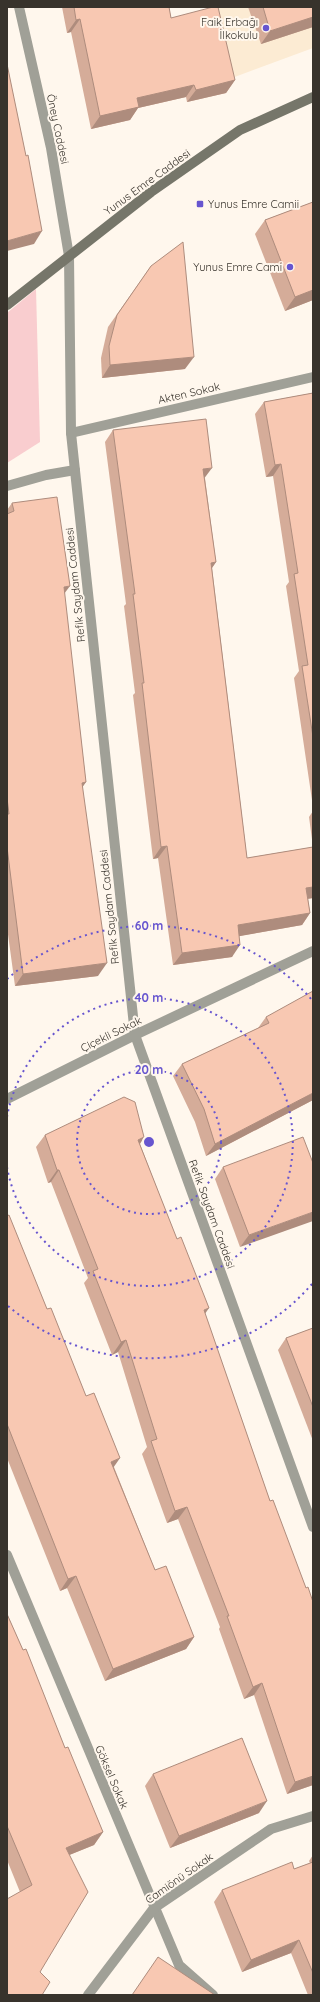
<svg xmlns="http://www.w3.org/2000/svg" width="320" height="2002" viewBox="0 0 320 2002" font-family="Quicksand,sans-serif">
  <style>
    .built { fill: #fcebd3 }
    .green { fill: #f9cdcf }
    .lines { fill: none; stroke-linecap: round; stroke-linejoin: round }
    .minor { stroke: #a0a097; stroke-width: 10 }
    .tertiary { stroke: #a0a097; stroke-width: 10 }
    .secondary { stroke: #76766a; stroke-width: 10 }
    .wall { fill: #d5ac99 }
    .shaded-wall { fill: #ae8c7d }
    .building { fill: #f8c8b2; stroke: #ae8c7d }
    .ring { fill: none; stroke: #6755cf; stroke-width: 2; stroke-dasharray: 2 4 }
    .poi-dot { fill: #6755cf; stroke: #fff7ed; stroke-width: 1.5 }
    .labels { text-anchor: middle; stroke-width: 4; stroke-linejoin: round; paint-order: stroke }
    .poi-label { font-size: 11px; fill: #38332c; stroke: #fff7ed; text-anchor: end }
    .street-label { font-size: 11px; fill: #38332c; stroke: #fff7ed }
    .centre { fill: #6755cf; stroke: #fff7ed; stroke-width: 2 }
    .ring-label { font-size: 12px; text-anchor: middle; font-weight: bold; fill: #6755cf; stroke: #fff7ed; stroke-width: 4; stroke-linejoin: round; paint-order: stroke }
  </style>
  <rect width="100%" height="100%" fill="#fff7ed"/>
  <polygon class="built" points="213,7 313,7 313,48 232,78"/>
  <polygon class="green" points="36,289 40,442 7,463 7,313"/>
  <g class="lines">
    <g class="minor">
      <polyline points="71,433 313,377"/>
      <polyline points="7,486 46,475 75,470"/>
      <polyline points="7,1099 135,1035 313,951"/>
      <polyline points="7,1555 179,1965 213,1995"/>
      <polyline points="88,1995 154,1908 271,1829 313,1816"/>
    </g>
    <polyline class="tertiary" points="19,7 51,148 69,256 71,433 135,1035 313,1527"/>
    <polyline class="secondary" points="7,305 151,192 240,130 313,97"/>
  </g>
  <g class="wall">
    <polygon points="62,7 169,7 171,18 235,80 226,93 187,102 186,97 138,108 130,120 91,129 71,32 67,33"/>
    <polygon points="248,7 313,7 313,27 261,44"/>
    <polygon points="313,202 313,300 285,311 255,234 265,220"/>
    <polygon points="151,266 185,369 102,378 101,358 108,327"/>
    <polygon points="313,393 313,807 294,678 299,671 286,586 289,582 273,476 266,477 255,414 264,402"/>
    <polygon points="113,430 205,478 216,562 212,568 247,858 313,847 309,817 313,811 313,898 308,899 310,913 302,925 239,936 232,957 173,965 158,858 153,859 133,695 135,693 124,606 126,604 105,442"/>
    <polygon points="12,503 64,594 86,782 82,787 98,976 15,986 7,927 7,510"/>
    <polygon points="266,1017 313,1100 206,1156 195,1122 173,1076 182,1064 258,1028"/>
    <polygon points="45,1135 144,1137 140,1144 205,1314 270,1501 306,1588 313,1602 313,1785 287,1794 254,1695 244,1699 219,1629 220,1627 178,1519 167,1523 142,1454 147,1447 118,1352 112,1355 84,1283 88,1278 51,1182 48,1183 36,1147"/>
    <polygon points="313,1163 240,1247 215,1179 223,1167"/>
    <polygon points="7,1216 114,1467 155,1570 194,1637 186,1649 105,1681 67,1588 60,1591 7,1458"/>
    <polygon points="313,1328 313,1441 278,1350 286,1338"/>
    <polygon points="7,1614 65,1748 103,1832 94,1845 69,1855 40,1972 42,1995 20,1892 7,1860"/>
    <polygon points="153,1774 259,1813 170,1848 145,1786"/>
    <polygon points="313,1855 313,1995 308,1995 291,1953 242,1972 214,1902 222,1890 294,1869 310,1863 309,1861"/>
  </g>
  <g class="shaded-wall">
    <polygon points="313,17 313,27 261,44 270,31"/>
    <polygon points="80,19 71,32 67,33 76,20"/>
    <polygon points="235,80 226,93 187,102 196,90"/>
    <polygon points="194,85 186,97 138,108 130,120 91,129 100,116 137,98"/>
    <polygon points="42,231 34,244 7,251 7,241"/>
    <polygon points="313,290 313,300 285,311 295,297"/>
    <polygon points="194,357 185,369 102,378 110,365"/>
    <polygon points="281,464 273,476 266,477 275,465"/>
    <polygon points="212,468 203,480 203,469"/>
    <polygon points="216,562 207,575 211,563"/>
    <polygon points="70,586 61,598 64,587"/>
    <polygon points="86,782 77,795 82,783"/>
    <polygon points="167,846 158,858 153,859 161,847"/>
    <polygon points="313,887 313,898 297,900 306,888"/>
    <polygon points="310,913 302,925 229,938 238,925"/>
    <polygon points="240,945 232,957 173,965 182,953"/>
    <polygon points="107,963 98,976 15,986 23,974"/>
    <polygon points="313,1093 313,1100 206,1156 215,1144"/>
    <polygon points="144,1137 136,1150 138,1140"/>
    <polygon points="57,1170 59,1170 51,1182 48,1183"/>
    <polygon points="313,1212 313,1221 240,1247 249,1235"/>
    <polygon points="209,1308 200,1321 204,1310"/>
    <polygon points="126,1340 118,1352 112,1355 121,1342"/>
    <polygon points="120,1458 111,1471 111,1462"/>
    <polygon points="187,1507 178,1519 167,1523 175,1511"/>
    <polygon points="76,1576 67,1588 60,1591 68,1579"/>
    <polygon points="194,1637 186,1649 105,1681 113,1669"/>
    <polygon points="262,1683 254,1695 244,1699 253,1687"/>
    <polygon points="313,1776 313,1785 287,1794 295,1782"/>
    <polygon points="267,1801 259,1813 170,1848 179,1836"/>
    <polygon points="103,1832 94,1845 57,1860 66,1848"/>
    <polygon points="299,1940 291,1953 242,1972 251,1960"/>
  </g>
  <g class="building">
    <polygon points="74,7 169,7 171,18 213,7 218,7 235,80 196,90 194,85 137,98 139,107 100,116 80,19 76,20"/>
    <polygon points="263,7 313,7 313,17 270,31"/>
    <polygon points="7,64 26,156 28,155 42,231 7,241"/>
    <polygon points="313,202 313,290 295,297 265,220"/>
    <polygon points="183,242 194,357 110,365 109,346 117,315 151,266"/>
    <polygon points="313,393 313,737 302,666 308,665 294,574 298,573 281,464 275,465 264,402"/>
    <polygon points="206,419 212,468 203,469 216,562 211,563 247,858 313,847 313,887 306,888 310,913 238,925 240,945 182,953 167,846 161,847 142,683 144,683 133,594 135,594 113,430"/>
    <polygon points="57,497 70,586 64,587 86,782 82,783 107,963 23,974 7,847 7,814 9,814 7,798 7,514 14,511 12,503"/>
    <polygon points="313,991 313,1093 215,1144 204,1109 182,1064 269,1023 266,1017"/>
    <polygon points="124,1097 135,1102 144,1137 138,1140 177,1239 181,1237 209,1308 204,1310 270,1501 273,1500 306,1588 308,1587 313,1602 313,1776 295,1782 262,1683 253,1687 227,1616 229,1616 187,1507 175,1511 151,1441 157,1439 126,1340 121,1342 93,1271 98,1269 59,1170 57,1170 45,1135"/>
    <polygon points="303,1137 313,1163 313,1212 249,1235 223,1167"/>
    <polygon points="9,1215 47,1309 51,1308 86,1396 94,1393 120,1458 111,1462 155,1570 166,1566 194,1637 113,1669 76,1576 68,1579 7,1424 7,1216"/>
    <polygon points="313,1328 313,1407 286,1338"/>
    <polygon points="7,1614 23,1650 26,1649 65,1748 68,1747 103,1832 66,1848 88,1892 40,1972 50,1982 42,1995 7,1995 7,1899 32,1885 7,1826"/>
    <polygon points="242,1738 267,1801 179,1836 153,1774"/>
    <polygon points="292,1862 294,1869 313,1862 313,1973 299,1940 251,1960 222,1890"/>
    <polygon points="158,1957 215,1995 132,1995"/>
  </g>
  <g class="ring">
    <circle cx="149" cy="1142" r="72"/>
    <path d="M7 1117A144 144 0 1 1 7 1167"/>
    <path d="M312 1284A216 216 0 0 1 7 1305M7 979A216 216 0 0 1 312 1000"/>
  </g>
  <g class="poi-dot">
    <circle cx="266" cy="28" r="4"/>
    <rect x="196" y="200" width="8" height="8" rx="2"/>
    <circle cx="290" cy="267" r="4"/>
  </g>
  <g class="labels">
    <g class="poi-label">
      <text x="258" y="26">Faik Erbağı<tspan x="258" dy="13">İlkokulu</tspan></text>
      <text x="208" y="208" text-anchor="start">Yunus Emre Camii</text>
      <text x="282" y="271">Yunus Emre Cami</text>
    </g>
    <g class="street-label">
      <text transform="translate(58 129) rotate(78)" y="4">Öney Caddesi</text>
      <text transform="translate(147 182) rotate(-36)" y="4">Yunus Emre Caddesi</text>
      <text transform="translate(189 393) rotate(-13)" y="4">Akten Sokak</text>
      <text transform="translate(75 585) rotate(-96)" y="4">Refik Saydam Caddesi</text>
      <text transform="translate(109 907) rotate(-96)" y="4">Refik Saydam Caddesi</text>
      <text transform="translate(111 1034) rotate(-26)" y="4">Çiçekli Sokak</text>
      <text transform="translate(212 1214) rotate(70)" y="4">Refik Saydam Caddesi</text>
      <text transform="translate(112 1777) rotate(67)" y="4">Göksel Sokak</text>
      <text transform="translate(179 1878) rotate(-35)" y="4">Camiönü Sokak</text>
    </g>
  </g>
  <circle cx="149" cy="1142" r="6" class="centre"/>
  <g class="ring-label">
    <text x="149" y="930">60 m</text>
    <text x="149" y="1002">40 m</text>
    <text x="149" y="1074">20 m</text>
  </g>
  <rect width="320" height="2002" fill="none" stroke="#38332c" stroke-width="16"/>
</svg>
